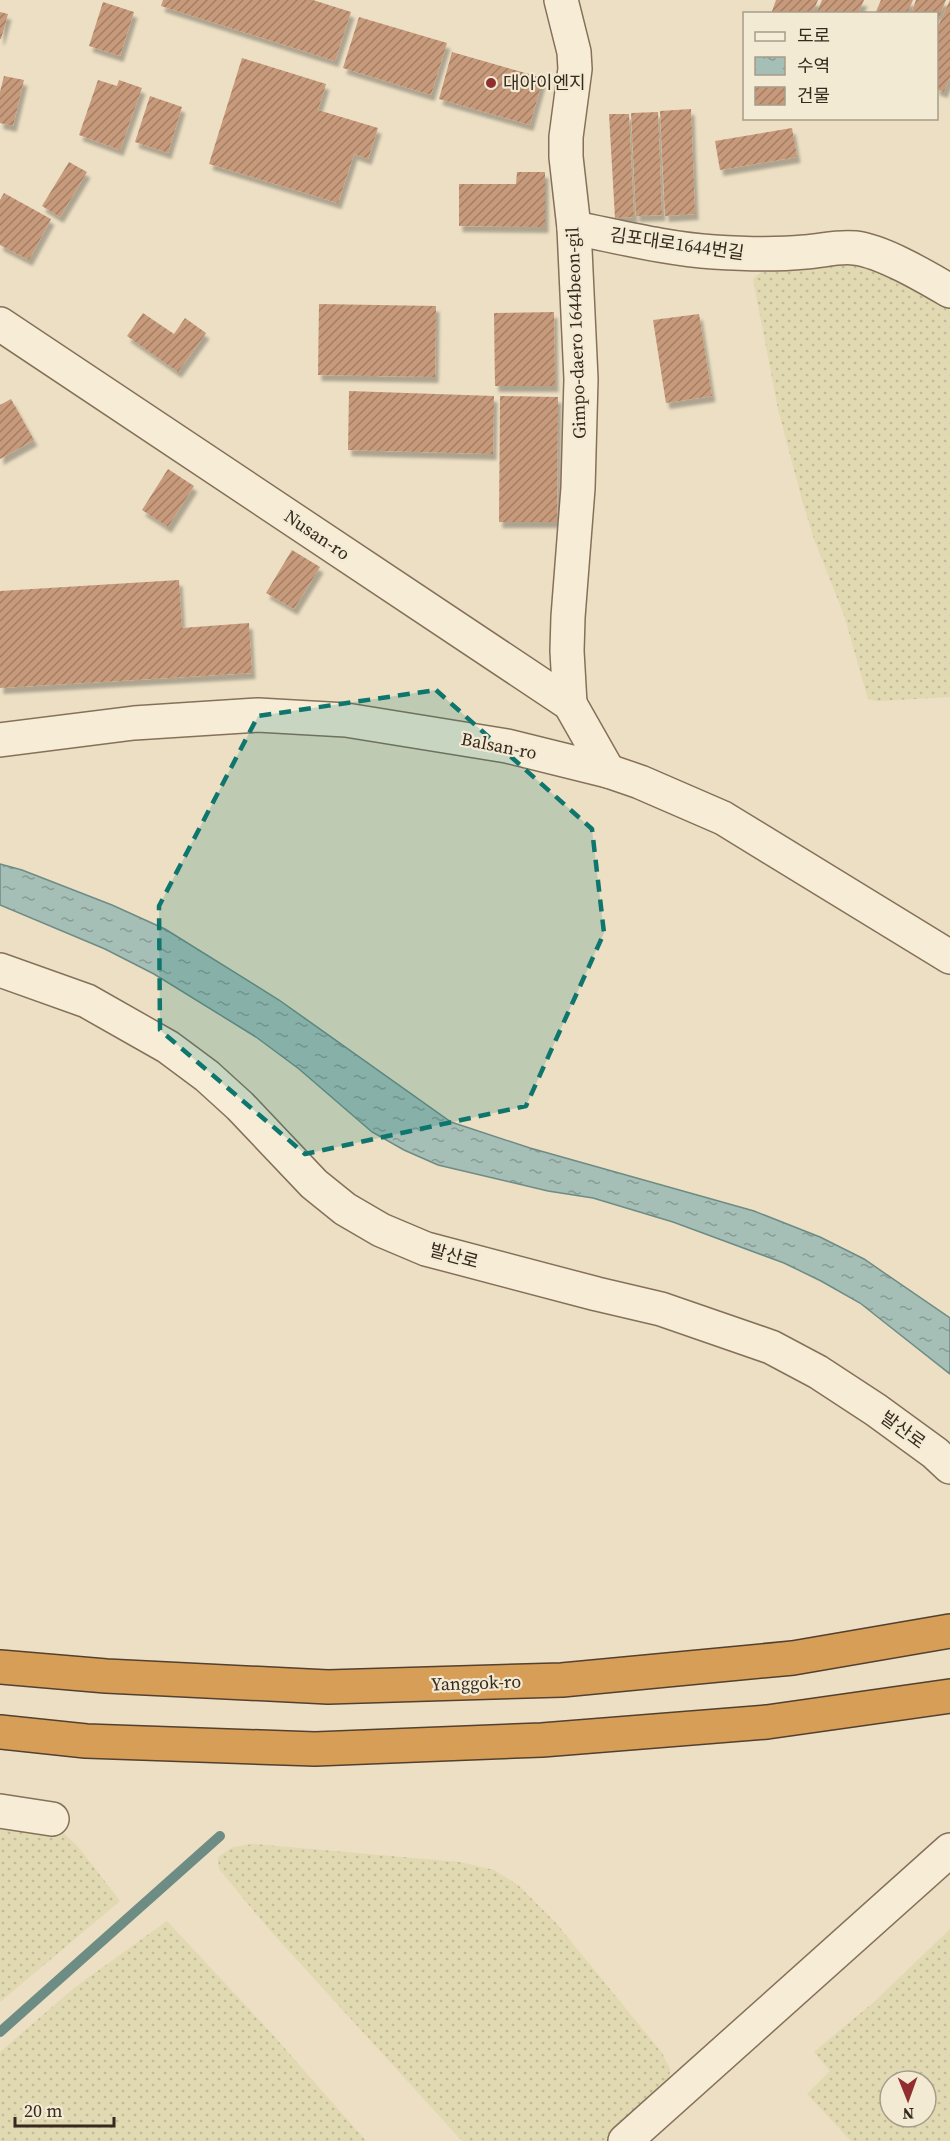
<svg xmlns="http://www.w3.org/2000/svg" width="950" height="2141" viewBox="0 0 950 2141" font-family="'Source Serif 4','Noto Sans KR',serif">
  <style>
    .farmland { fill: url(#farmland-dots); fill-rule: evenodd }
    .water { fill: url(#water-ripples); stroke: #6d8c84; stroke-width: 1.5 }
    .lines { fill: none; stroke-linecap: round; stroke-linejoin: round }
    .stream { stroke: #6d8c84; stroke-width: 10 }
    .building { fill: url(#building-hatch); filter: url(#shadow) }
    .minor-casing { stroke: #85715b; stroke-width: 36 }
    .highway-casing { stroke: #53402f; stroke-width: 36 }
    .minor { stroke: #f7edd6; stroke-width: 33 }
    .highway { stroke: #d79e58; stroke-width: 33 }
    .marked { fill: #0f766e; fill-opacity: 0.2; stroke: #0f766e; stroke-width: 4.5; stroke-dasharray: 12 8; stroke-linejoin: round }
    .poi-dot { fill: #912e30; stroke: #f3ead3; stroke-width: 2 }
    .labels { text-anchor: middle; stroke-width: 4.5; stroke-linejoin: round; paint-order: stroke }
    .poi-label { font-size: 18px; fill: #36291e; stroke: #f3ead3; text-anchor: start }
    .street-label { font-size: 18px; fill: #36291e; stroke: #f3ead3 }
  </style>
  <defs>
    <pattern id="farmland-dots" width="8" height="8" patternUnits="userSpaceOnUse" patternTransform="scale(1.5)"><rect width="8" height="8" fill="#e1d9b1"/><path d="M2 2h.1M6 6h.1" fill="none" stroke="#c2ba98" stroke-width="1.8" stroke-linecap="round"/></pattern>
    <pattern id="water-ripples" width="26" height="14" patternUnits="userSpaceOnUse" patternTransform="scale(1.5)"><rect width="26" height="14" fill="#a5bfb7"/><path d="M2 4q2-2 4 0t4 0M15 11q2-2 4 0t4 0" fill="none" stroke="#879b94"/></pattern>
    <pattern id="building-hatch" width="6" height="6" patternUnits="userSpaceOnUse" patternTransform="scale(1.5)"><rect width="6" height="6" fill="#c89a7b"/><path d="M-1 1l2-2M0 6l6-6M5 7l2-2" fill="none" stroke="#a37e64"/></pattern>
    <filter id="shadow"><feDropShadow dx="3.5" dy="6" stdDeviation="1.5" flood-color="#0004"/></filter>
  </defs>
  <rect width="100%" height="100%" fill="#ecdfc4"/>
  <g class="farmland">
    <polygon points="839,262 864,264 950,307 950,697 877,701 868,699 844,615 814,539 802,500 778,409 753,279 761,272"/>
    <polygon points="0,1818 55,1825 79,1848 120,1901 0,2002"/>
    <polygon points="253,1844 459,1862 494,1870 518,1885 556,1923 662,2053 670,2069 669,2086 610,2141 462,2141 269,1929 219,1869 218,1857 233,1847"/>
    <polygon points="167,1921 272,2034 366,2141 0,2141 0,2052 74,1988"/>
    <path d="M950,1929v212h-99l-44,-47 23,-23 -16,-19 60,-50zM890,2081h36v36h-36z"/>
  </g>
  <polygon class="water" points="0,864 22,870 112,905 165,929 279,1000 451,1122 530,1148 754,1211 820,1237 864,1259 950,1318 950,1374 860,1303 821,1281 784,1263 673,1222 593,1198 548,1191 438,1165 404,1150 372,1132 299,1069 256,1037 154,974 105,949 0,905"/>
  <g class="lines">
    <polyline class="stream" points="0,2032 220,1836"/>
  </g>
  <g class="building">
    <polygon points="163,0 313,0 351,12 335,61 161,6"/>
    <polygon points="776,0 818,0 812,14 771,14"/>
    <polygon points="822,0 864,0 858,14 816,14"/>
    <polygon points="881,0 913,0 907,14 875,14"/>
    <polygon points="916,0 946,0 937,22 936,14 911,14"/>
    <polygon points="950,0 950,77 944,92 936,89 936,31"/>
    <polygon points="103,2 134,12 120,56 89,46"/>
    <polygon points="0,12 8,14 1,39 0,39"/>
    <polygon points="359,17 447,43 431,95 343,68"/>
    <polygon points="452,52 543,78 530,125 439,99"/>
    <polygon points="242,58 326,84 318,110 378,128 368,159 354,154 338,203 209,164"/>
    <polygon points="4,76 24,80 13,126 0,123 0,92"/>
    <polygon points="98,80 117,86 119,80 142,88 120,150 79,135"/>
    <polygon points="150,96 182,107 168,153 135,142"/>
    <polygon points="691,109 695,214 665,216 660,111"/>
    <polygon points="658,112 662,215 636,216 631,113"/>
    <polygon points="609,114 629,114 634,217 615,218"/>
    <polygon points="792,128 797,157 720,170 715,141"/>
    <polygon points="69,162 87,172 60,217 42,206"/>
    <polygon points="517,172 545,172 545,227 459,226 459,184 516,184"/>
    <polygon points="4,193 51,219 29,260 0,245 0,200"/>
    <polygon points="319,304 436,306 435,377 318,375"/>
    <polygon points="554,312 555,386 495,386 494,313"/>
    <polygon points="143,313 174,334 185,318 206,333 178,372 127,336"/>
    <polygon points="699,314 712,396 666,403 653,320"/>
    <polygon points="349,391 494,396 493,454 348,450"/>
    <polygon points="500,396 558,397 557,522 499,522"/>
    <polygon points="11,399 34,440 0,459 0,405"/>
    <polygon points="168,469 194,486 168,527 142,510"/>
    <polygon points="292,550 320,567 294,609 266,593"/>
    <polygon points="179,580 182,628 249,623 252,673 0,688 0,591"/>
  </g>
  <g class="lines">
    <defs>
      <g id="minor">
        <polyline points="561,0 574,52 575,69 566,137 566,157 574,228 581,379 578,488 568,617 567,651 570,704"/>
        <path d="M574,228c46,9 93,21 140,24 30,2 60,3 91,0 17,-1 32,-6 50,-4 27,3 71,29 95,43"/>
        <polyline points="0,324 570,704 608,771"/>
        <polyline points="0,740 134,723 258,715 346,720 507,746 608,771 640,782 723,818 950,957"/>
        <polyline points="0,970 87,1001 168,1047 207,1076 240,1106 314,1184 345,1209 381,1230 426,1249 597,1294 661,1309 771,1347 818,1372 876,1410 935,1453 950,1467"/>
        <polyline points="0,1811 52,1819"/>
        <polyline points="625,2141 950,1850"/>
      </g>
      <g id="highway">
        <polyline points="0,1667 106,1676 328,1687 562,1680 793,1658 950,1631"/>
        <polyline points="0,1732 86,1741 315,1749 542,1740 767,1722 950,1696"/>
      </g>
    </defs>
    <use href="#minor" class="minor-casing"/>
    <use href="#highway" class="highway-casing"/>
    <use href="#minor" class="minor"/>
    <use href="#highway" class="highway"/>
  </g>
  <path class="marked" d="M436,690l156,139 12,104 -78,173 -221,48 -145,-124 -1,-124 99,-190z"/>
  <circle class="poi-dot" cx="491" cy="83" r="6"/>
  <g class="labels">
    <g class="poi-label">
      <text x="503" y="89">대아이엔지</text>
    </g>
    <g class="street-label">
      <text transform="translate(677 244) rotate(8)" y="6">김포대로1644번길</text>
      <text transform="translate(576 333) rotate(-92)" y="6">Gimpo-daero 1644beon-gil</text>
      <text transform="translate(317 535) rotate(34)" y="6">Nusan-ro</text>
      <text transform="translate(499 746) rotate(11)" y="6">Balsan-ro</text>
      <text transform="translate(454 1256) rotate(15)" y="6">발산로</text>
      <text transform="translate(903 1430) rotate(36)" y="6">발산로</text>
      <text transform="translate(476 1683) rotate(-2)" y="6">Yanggok-ro</text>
    </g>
  </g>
  <rect x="743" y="12" width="195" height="108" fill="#f3ead3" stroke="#a79d8b" stroke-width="1.5"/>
  <rect x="755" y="32" width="30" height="9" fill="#f7edd6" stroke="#a79d8b" stroke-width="1.5"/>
  <text x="797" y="42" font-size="18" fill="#36291e">도로</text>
  <rect x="755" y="57" width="30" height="18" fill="url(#water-ripples)" stroke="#a79d8b" stroke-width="1.5"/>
  <text x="797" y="72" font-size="18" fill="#36291e">수역</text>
  <rect x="755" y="87" width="30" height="18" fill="url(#building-hatch)" stroke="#a79d8b" stroke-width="1.5"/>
  <text x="797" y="102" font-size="18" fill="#36291e">건물</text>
  <g transform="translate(908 2099) rotate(179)"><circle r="28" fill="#f3ead3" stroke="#a79d8b" stroke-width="1.5"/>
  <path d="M0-4.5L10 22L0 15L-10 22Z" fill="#912e30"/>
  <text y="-9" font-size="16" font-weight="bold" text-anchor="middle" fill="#36291e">N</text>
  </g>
  <path d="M15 2117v9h99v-9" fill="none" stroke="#36291e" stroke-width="3"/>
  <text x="24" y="2117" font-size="18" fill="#36291e" stroke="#f3ead3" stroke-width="4.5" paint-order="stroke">20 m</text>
</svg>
